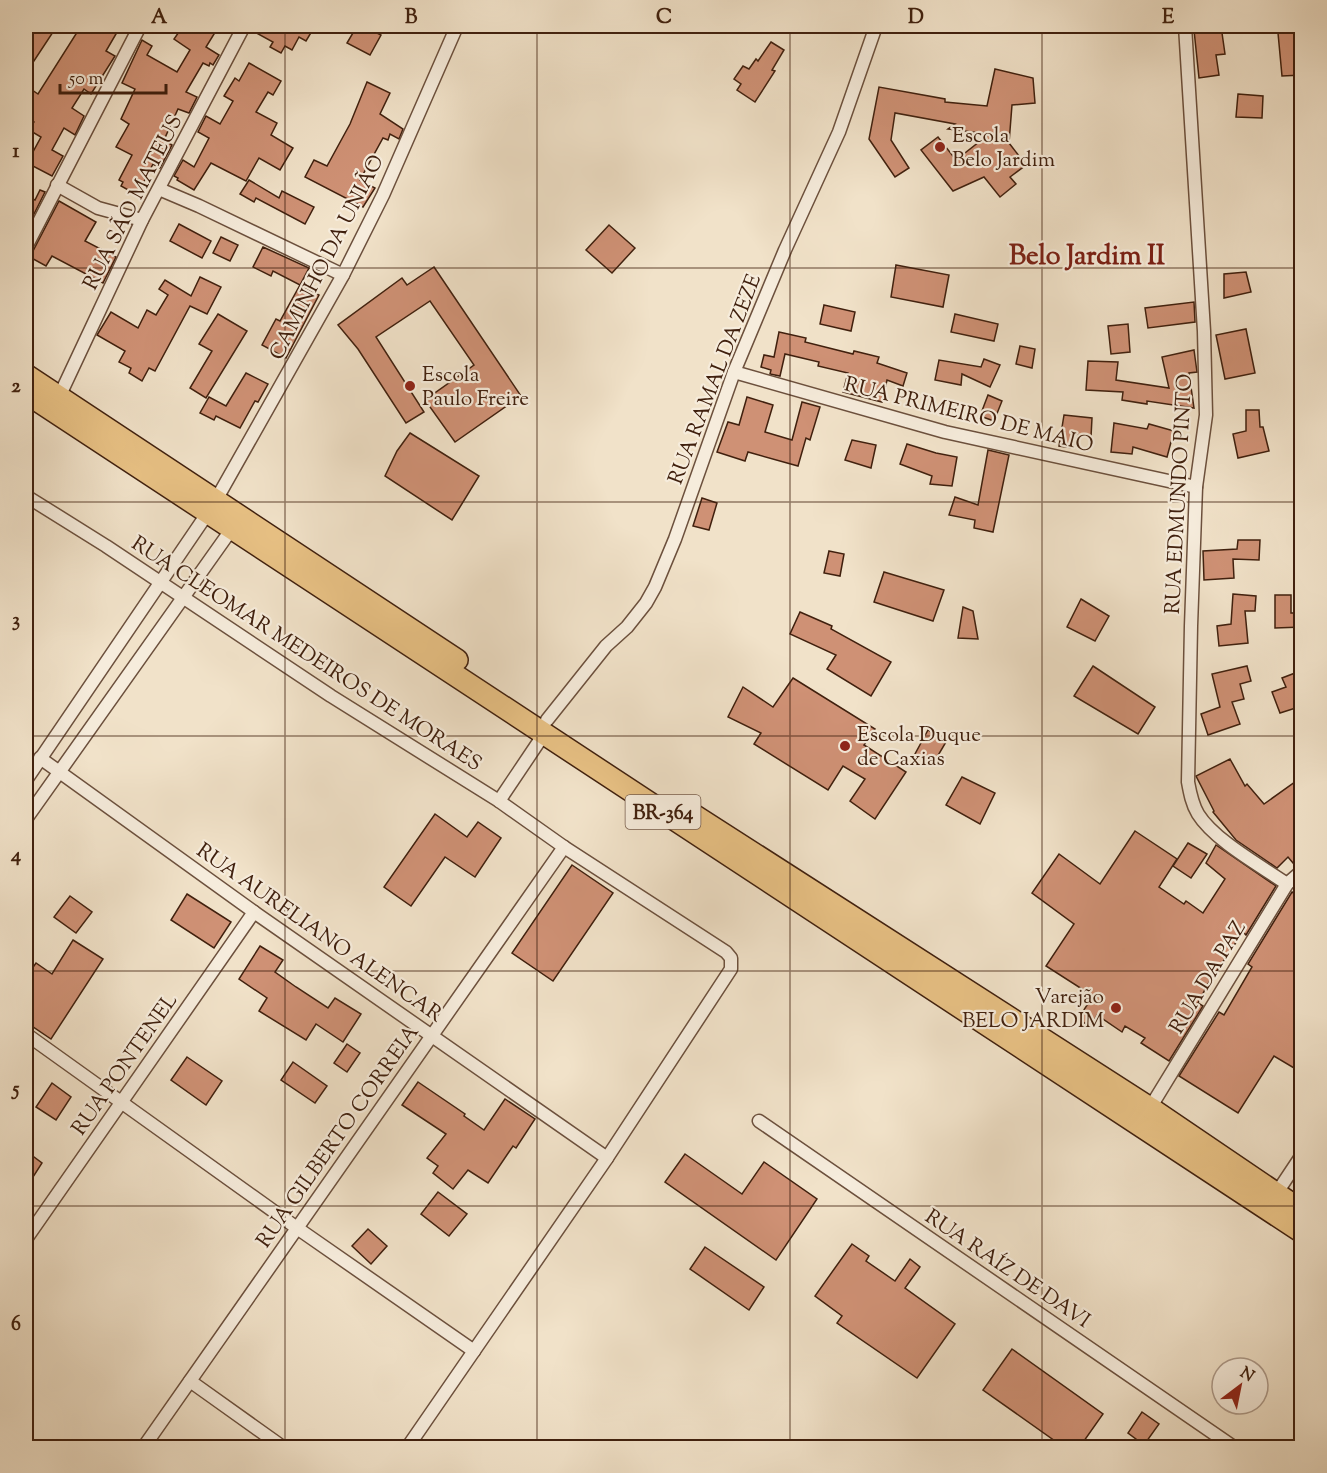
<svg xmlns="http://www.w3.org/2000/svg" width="1327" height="1473" viewBox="0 0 1327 1473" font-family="'Sorts Mill Goudy',serif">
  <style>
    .building { fill: #cf9175; stroke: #40200e; stroke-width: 1.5 }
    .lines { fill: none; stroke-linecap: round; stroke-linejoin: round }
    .minor-casing { stroke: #6c503d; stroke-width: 15 }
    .trunk-casing { stroke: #40200e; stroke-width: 24 }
    .minor { stroke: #f6ecdc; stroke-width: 12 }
    .trunk { stroke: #e8c184; stroke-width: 21 }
    .grid { fill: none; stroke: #40200e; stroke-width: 1.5; stroke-opacity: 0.55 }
    .poi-dot { fill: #8f2418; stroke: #f6ecdc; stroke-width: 2 }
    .labels { text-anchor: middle; stroke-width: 4.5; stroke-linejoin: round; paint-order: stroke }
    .shield { fill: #f6ecdc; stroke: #775d4c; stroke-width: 1.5 }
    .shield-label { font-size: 20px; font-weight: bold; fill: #40200e }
    .poi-label { font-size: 21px; fill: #40200e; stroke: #f6ecdc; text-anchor: start }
    .street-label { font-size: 21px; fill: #40200e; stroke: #f6ecdc }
    .district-label { font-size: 27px; font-weight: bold; fill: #7a1f14; stroke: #f6ecdc }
    .neatline { fill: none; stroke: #40200e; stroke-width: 2 }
    .grid-label { font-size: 20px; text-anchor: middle; font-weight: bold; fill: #40200e }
  </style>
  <rect width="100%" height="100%" fill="#f1e2c9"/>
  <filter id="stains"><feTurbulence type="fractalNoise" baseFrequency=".00333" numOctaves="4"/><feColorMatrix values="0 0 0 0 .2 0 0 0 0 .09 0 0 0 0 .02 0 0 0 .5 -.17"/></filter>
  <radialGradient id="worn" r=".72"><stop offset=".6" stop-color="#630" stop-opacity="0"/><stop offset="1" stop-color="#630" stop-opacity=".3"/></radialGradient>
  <g class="building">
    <polygon points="26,26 57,26 26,73"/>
    <polygon points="81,26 102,26 116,34 106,51 115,56 91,94 84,89 72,108 84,116 75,135 64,128 52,150 63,156 52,176 27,163 41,137 29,130 34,122 26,116 26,86 38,94"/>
    <polygon points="183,26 219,26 206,47 219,55 213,65 210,63 209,66 203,63 186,92 197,97 189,113 178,109 164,140 172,145 160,168 153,164 137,195 121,186 123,182 119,180 132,155 116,147 129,124 121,119 135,89 122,83 142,40 152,46 147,55 177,72 190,50 174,39"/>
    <polygon points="252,26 315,26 306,41 299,37 292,50 285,46 281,53 270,47 273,42 251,30"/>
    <polygon points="357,26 363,26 381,35 370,55 347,43"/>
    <polygon points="1221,26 1225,54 1216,55 1219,75 1199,78 1194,30"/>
    <polygon points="1302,31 1302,75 1282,76 1278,33"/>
    <polygon points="771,42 784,50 772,70 775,71 755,102 737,90 741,84 734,79 743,66 749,69 756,59 758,61"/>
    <polygon points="249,63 281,81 273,95 268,92 256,112 277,123 271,135 293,148 280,170 259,158 246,181 211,163 194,190 177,180 178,178 174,176 183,160 194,167 209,138 198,132 206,116 220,124 233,101 224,96 235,78 239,81"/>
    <polygon points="995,69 1033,78 1035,103 1012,105 1009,143 1026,165 1010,177 1016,184 1000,197 984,177 953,191 921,150 938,137 956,160 989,134 948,129 955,124 895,113 891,140 909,168 895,177 869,139 879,87 945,99 945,102 987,106"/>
    <polygon points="367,82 390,93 380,114 403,129 399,139 390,134 388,140 383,138 360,180 375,188 363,207 305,177 314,160 327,166 350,124"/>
    <polygon points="1238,94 1263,96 1262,118 1236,117"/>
    <polygon points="249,180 279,198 282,191 314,207 305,224 256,198 254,202 240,194"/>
    <polygon points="40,190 45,192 26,230 26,196 35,200"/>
    <polygon points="59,201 96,222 85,241 116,257 103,283 52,256 46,266 26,255 33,251"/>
    <polygon points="179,224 211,241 202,258 170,241"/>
    <polygon points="609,225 635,248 612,273 586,250"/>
    <polygon points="221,237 238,245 230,261 213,253"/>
    <polygon points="263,247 309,268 300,285 273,271 271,276 253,267"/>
    <polygon points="896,265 949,275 943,307 891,297"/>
    <polygon points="434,267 521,396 455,442 425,400 474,365 430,301 376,337 424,412 406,423 358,349 338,325 402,278 407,285"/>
    <polygon points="1246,272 1251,292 1224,298 1224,274"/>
    <polygon points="200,277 221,287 207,314 190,306 155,371 149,368 142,381 129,373 131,368 119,362 125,351 97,335 111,312 138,328 147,310 156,315 168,295 159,289 165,280 191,296"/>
    <polygon points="300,285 319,295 286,358 262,345 276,319 280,321"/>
    <polygon points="1194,302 1195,322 1148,328 1145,308"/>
    <polygon points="824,305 855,312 851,331 820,324"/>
    <polygon points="218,314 247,331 206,398 190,388 212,351 199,344"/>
    <polygon points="955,314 998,324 994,341 951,332"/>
    <polygon points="1128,324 1130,352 1111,354 1108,326"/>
    <polygon points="1246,329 1255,373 1225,379 1216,335"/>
    <polygon points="779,332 806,338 805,342 853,354 854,351 879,357 877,363 907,373 903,386 887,380 882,402 843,392 848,373 818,366 819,362 785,354 780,376 770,374 771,370 761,367 764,355 774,357"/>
    <polygon points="1020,346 1035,349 1032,368 1016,364"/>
    <polygon points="1194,350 1197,372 1189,373 1194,408 1147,401 1147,404 1122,400 1123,392 1086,390 1088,361 1118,362 1116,380 1169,388 1162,357"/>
    <polygon points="984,359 1000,365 990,387 962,374 961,385 935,380 939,360 981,367"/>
    <polygon points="246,373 268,384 258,402 255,401 240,428 216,416 214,420 200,413 209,397 226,406"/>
    <polygon points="988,395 1002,401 994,421 980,416"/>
    <polygon points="747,397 773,405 765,432 792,440 802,402 820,407 810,440 806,438 798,466 748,452 745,461 717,452 728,422 739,425"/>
    <polygon points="1246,410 1259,410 1260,427 1263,427 1269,451 1238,458 1233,434 1246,431"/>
    <polygon points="1064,415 1092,418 1091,437 1075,434 1073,448 1059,446"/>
    <polygon points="1114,423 1147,429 1149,424 1174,431 1167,457 1133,447 1132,454 1111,452"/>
    <polygon points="410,433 479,476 452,520 385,476 397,451"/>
    <polygon points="852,440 876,445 871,468 845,460"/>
    <polygon points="907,444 936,453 957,457 952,486 930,484 932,476 900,464"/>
    <polygon points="988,450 1009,455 993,532 974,528 975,520 949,515 955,497 978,505"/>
    <polygon points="702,498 717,503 709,530 693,526"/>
    <polygon points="1238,540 1260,540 1259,560 1233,559 1234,578 1204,580 1203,551 1237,549"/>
    <polygon points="829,551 844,554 840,576 824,573"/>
    <polygon points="884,572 944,590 933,621 874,602"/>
    <polygon points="1233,594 1256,596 1255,611 1245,611 1248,643 1219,646 1217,626 1231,624"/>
    <polygon points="1275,595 1291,595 1291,613 1302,613 1302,627 1275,628"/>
    <polygon points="1081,599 1109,616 1095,641 1067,627"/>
    <polygon points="963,607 973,611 978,639 958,638"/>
    <polygon points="800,612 832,626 831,629 891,662 871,696 827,669 836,655 790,634"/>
    <polygon points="1093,666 1155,707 1138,734 1074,696"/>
    <polygon points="1247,666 1251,681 1240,684 1244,699 1232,702 1240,724 1208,735 1201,714 1220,707 1212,674"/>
    <polygon points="1295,673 1302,690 1302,706 1280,713 1272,692 1286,687 1282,678"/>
    <polygon points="793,678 875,729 864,745 906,772 875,819 850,801 865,779 843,766 828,790 754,744 761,733 728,717 743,687 773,707"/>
    <polygon points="928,730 946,742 933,764 915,754"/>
    <polygon points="1230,759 1245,786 1247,784 1264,804 1302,777 1302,856 1293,863 1288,857 1277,868 1236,840 1213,812 1214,811 1196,776"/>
    <polygon points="962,777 995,793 980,824 946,805"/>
    <polygon points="435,814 467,837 478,822 501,838 475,877 445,857 411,906 384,887"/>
    <polygon points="1135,831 1177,859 1159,887 1184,904 1186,901 1203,913 1225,879 1206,863 1216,845 1276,886 1246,935 1243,932 1208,984 1198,1003 1203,1006 1169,1061 1141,1043 1145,1038 1125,1026 1122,1032 1097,1015 1091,1027 1078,1019 1093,996 1046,966 1074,924 1032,893 1059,854 1100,884"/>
    <polygon points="1188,843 1207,854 1191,878 1173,866"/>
    <polygon points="572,865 613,893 553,981 512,953"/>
    <polygon points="1292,892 1302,898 1302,1057 1294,1068 1274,1056 1238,1113 1179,1076 1219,1012 1224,1015 1252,967 1248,964"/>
    <polygon points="187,894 231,922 214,948 171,920"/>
    <polygon points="70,896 92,912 76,933 54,917"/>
    <polygon points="73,940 103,959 51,1039 26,1022 26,977 36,963 52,974"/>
    <polygon points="260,946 283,960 275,972 296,987 328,1008 335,998 361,1014 343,1042 316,1024 306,1040 259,1011 267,998 239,979"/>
    <polygon points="347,1044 360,1053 347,1072 334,1063"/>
    <polygon points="187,1057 222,1081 206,1105 171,1080"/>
    <polygon points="293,1062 327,1086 315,1103 281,1080"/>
    <polygon points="418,1082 465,1114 464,1116 484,1130 505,1099 535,1119 516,1148 513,1146 488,1183 468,1170 453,1189 433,1173 438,1166 427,1158 446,1134 402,1105"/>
    <polygon points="52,1083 71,1097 56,1120 36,1107"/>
    <polygon points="26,1151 42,1163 26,1188"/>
    <polygon points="685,1154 742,1194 764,1162 817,1199 776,1260 665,1182"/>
    <polygon points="438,1192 467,1214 449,1236 421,1214"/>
    <polygon points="368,1229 387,1246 371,1264 352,1246"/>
    <polygon points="852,1244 869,1256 866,1261 895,1281 910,1259 920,1267 905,1288 955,1324 917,1378 837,1323 842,1316 815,1296"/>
    <polygon points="705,1247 764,1287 749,1310 690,1269"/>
    <polygon points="1012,1349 1103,1414 1079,1448 1065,1448 983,1390"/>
    <polygon points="1142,1412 1159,1424 1144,1445 1128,1433"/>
  </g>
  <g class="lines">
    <defs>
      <g id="minor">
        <path d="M1185,26l19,305 2,84 -10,72 -5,139 -3,156c2,11 4,22 10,32 16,26 63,52 89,70"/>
        <polyline points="57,185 98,208 142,220"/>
        <polyline points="159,189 199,206 343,275"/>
        <polyline points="26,247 140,26"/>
        <polyline points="734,372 945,432 1196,487"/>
        <polyline points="59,397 142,220 244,26"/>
        <polyline points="26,496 106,546 331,696 499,801 564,847 726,952 731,958 731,969 607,1158 407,1448"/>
        <polyline points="216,500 343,275 383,195 457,26"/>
        <polyline points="547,720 606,646 627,627 646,603 655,587 675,539 734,372 785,250 839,132 876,26"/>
        <polyline points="40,758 254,912 607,1158"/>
        <polyline points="26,780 207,514"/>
        <polyline points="499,801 544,734"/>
        <polyline points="26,819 231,530"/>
        <polyline points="26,1034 297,1228 474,1351"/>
        <polyline points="1150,1108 1287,884 1302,871"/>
        <polyline points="759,1121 1235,1448"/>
        <polyline points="1276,1194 1302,1155"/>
        <polyline points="26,1239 254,912"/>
        <polyline points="190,1381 284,1448"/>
        <polyline points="143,1448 564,847"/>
      </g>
      <g id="trunk">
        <polyline points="26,375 457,660"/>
        <path d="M26,393c423,282 852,556 1276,839"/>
        <polyline points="689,812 1150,1108 1302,1211"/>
      </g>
    </defs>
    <use href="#minor" class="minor-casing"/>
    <use href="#trunk" class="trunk-casing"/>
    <use href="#minor" class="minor"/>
    <use href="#trunk" class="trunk"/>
  </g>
  <path class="grid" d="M285,26v1422M537,26v1422M790,26v1422M1042,26v1422M26,268h1276M26,502h1276M26,736h1276M26,971h1276M26,1206h1276"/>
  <g class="poi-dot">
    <circle cx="940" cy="147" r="6"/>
    <circle cx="410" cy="386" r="6"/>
    <circle cx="845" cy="746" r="6"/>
    <circle cx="1116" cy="1008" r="6"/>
  </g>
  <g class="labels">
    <rect class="shield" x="625.5" y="795" width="75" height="34" rx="4.5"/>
    <g class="shield-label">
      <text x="663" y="819">BR-364</text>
    </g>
    <g class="poi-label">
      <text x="952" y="142">Escola<tspan x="952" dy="24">Belo Jardim</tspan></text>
      <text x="422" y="381">Escola<tspan x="422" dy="24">Paulo Freire</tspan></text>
      <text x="857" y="741">Escola Duque<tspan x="857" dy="24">de Caxias</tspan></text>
      <text x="1104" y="1003" text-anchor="end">Varejão<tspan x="1104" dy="24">BELO JARDIM</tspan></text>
    </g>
    <g class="street-label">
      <text transform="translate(132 202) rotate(-63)" y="7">RUA SÃO MATEUS</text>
      <text transform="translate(326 257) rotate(-63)" y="7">CAMINHO DA UNIÃO</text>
      <text transform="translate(714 379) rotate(-69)" y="7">RUA RAMAL DA ZEZE</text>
      <text transform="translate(969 414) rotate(14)" y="7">RUA PRIMEIRO DE MAIO</text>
      <text transform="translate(1178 494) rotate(-87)" y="7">RUA EDMUNDO PINTO</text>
      <text transform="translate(307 653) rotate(33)" y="7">RUA CLEOMAR MEDEIROS DE MORAES</text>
      <text transform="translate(320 932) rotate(35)" y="7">RUA AURELIANO ALENCAR</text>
      <text transform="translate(1207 977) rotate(-59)" y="7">RUA DA PAZ</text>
      <text transform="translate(124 1064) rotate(-55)" y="7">RUA PONTENEL</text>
      <text transform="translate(337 1136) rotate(-55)" y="7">RUA GILBERTO CORREIA</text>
      <text transform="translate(1008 1268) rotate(34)" y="7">RUA RAÍZ DE DAVI</text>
    </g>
    <g class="district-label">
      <text x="1087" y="264">Belo Jardim II</text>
    </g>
  </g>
  <rect width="1327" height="1473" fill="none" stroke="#f1e2c9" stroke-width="66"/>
  <g transform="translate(1240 1386) rotate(32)"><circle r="28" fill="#f6ecdc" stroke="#ad9a8a" stroke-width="1.5"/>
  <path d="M0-4.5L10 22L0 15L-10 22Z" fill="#8f2418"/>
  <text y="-9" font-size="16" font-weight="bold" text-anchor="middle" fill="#40200e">N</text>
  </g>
  <path d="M60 84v9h106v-9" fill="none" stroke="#40200e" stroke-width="3"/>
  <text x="69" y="84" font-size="18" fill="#40200e" stroke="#f6ecdc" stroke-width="4.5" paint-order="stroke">50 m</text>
  <rect x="33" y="33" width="1261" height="1407" class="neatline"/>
  <g class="grid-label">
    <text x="159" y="23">A</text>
    <text x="411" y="23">B</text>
    <text x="664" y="23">C</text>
    <text x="916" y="23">D</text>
    <text x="1168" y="23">E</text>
    <text x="16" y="157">1</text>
    <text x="16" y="392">2</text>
    <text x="16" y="626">3</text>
    <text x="16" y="861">4</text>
    <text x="16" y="1095">5</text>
    <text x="16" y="1330">6</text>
  </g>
  <rect width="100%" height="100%" filter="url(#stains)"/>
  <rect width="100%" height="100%" fill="url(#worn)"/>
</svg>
